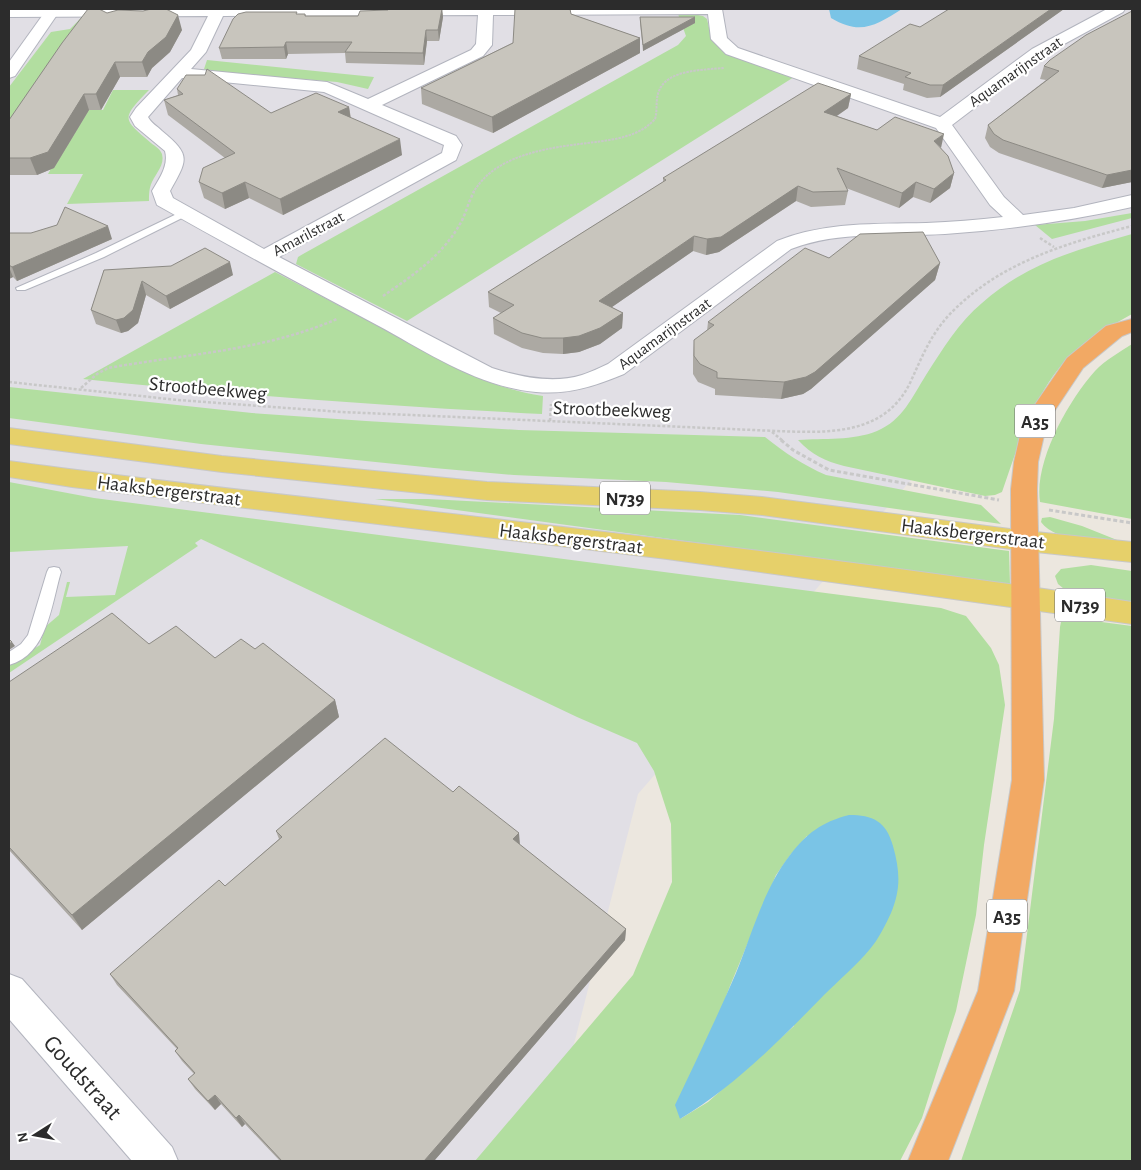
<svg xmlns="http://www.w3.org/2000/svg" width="1141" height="1170" viewBox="0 0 1141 1170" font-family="'Alegreya Sans',sans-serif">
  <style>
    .industrial { fill: #e1dfe5 }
    .green { fill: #b2dea0; fill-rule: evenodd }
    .water { fill: #7ac4e6 }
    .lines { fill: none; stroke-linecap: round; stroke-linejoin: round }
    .lane-casing { stroke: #b2b4be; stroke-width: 2 }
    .street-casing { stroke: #b2b4be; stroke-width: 2 }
    .secondary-casing { stroke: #b2b4be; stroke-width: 2 }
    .primary-casing { stroke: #c8c8c8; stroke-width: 2 }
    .highway-casing { stroke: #c8c8c8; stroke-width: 2 }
    .path-far2 { stroke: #c8c8c8; stroke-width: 2; stroke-dasharray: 2.5 1; stroke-linecap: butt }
    .path-far1 { stroke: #c8c8c8; stroke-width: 2.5; stroke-dasharray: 3 2; stroke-linecap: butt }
    .path { stroke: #c8c8c8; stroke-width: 3; stroke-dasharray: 4 2.5; stroke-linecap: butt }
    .lane { fill: #fff; fill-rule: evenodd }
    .street { fill: #fff; fill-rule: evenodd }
    .secondary { fill: #fff; fill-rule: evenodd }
    .primary { fill: #e6d06a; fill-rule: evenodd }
    .highway { fill: #f2a964; fill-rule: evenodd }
    .wall { fill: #aca9a3 }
    .shaded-wall { fill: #8c8a84 }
    .building { fill: #c8c5bd; stroke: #8c8a84 }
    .labels { text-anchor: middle; stroke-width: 4.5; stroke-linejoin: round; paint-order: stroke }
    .far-street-label { font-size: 16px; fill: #2c2c2c; stroke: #fff }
    .shield { fill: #fff; stroke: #6b6b6b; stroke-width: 1 }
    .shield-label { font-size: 19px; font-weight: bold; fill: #2c2c2c }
    .street-label { font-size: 20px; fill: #2c2c2c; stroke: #fff }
    .near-street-label { font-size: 24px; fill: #2c2c2c; stroke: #fff }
  </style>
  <rect width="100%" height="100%" fill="#ece7df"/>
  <polygon class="industrial" points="9,9 1132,9 1132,263 1031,342 638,794 544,1161 9,1161"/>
  <g class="green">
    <polygon points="688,13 703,16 707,19 712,41 730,55 794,77 407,321 296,264 298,257 303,254 678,45 686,36 678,14"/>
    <polygon points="83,16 9,126 9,87 51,32 70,29"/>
    <polygon points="207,60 374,77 368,89 337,82 208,71 204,69"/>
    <path d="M113,90h36c-28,29 -27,28 2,53 4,3 9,6 11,11 3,11 -6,19 -10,28 -3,6 -3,13 -3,19l-82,3 16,-30h-35l35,-64h20z"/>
    <polygon points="1132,213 1132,218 1052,239 1035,225 1085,221"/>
    <path d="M1132,234v80c-14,8 -29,16 -42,25 -51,36 -69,98 -88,153l-7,3 -10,1 -141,-30c-19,-5 -32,-11 -46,-26 26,-2 55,1 79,-9 26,-11 35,-34 49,-56 16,-25 33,-53 56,-72 45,-40 94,-53 150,-69z"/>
    <path d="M275,272l195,102c24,11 47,18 73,22l-1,18c-153,-8 -306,-19 -459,-35z"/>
    <path d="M1132,344v175l-92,-17c-6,-40 28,-101 55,-131 10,-11 25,-19 37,-27z"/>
    <path d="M9,387l243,26 114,8 153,9 246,7c20,16 38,28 61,38l155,30 20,19 -223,-32 -112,-10 -152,-7 -80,-7 -233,-24 -192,-26z"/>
    <path d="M9,482l85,16 847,110 25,8 25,32 8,17 6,40 -21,140 -8,70 -20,96 -34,107 -22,43h-425l158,-186 39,-93 -1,-58 -17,-53 -17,-28 -60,-26 -376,-178 -6,4 3,3 -189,127v-8l31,-20 5,-18 14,-12 8,-33h3l-4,15 49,-2 13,-49 -119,6zM807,836l-13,190 -86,76 -28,17 50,-133 46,-111 15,-21z"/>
    <polygon points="375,499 428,499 740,515 1009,551 1010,585"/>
    <path d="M1050,517l32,9 50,20c-25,-3 -76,-3 -91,-24l1,-4z"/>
    <polygon points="1091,565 1132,571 1132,606 1069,593 1058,584 1055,576 1061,569"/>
    <polygon points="1071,618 1132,626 1132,1161 961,1161 1020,990 1054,719 1060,627 1061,622"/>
  </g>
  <g class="water">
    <path d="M829,9h73c-26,16 -41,27 -71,9z"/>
    <path d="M849,815c24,0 37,6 44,31 7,25 8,43 -2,67 -5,11 -13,27 -21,36 -14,17 -31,31 -46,46 -44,45 -90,92 -144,124l-5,-14c21,-44 42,-88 61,-132 16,-39 28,-85 54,-118 17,-22 32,-33 59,-40z"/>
  </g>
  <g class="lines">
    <defs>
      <g id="lane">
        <polygon points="185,210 190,213 188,215 104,257 25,290 17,290 16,288 96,253"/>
        <path d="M54,567l5,1 2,4c-10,33 -13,82 -52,93v-13l12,-8 7,-9 19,-63 2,-4z"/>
      </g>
      <g id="street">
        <path d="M9,9h713l5,29 11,10 202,69 92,-68 75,-40h18l-2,3 -79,43 -92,70 52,72 19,18 51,-7 58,-13v12c-62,14 -124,23 -187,27 -52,3 -105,-4 -154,15l-167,125c-29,12 -56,21 -88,18 -58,-5 -109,-40 -159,-67 -74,-39 -147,-79 -220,-120l-5,-14c7,-12 17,-25 13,-40l-30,-25 -5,-9 6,-9 55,-58 17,-34 -199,1zM708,14l3,25 15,15 210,74 54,77 13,12c-26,3 -51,5 -77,6 -51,1 -101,-1 -149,18l-169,123c-9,4 -17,8 -26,11 -29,9 -62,2 -90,-7l-213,-111 177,-97 6,-15 -6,-9 -74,-31 101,-49 9,-11 1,-30zM478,15l-2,29 -5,6 -103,49 -41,-17 -136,-13 15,-17 17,-36zM182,78l142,14 120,53 -2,8 -178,96 -91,-51 -3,-7c18,-32 21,-36 -8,-60 -5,-5 -11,-8 -14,-14z"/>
        <polygon points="9,974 22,979 172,1147 178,1161 132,1161 9,1019"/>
      </g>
      <polygon id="secondary" points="47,9 61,9 15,76 9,78 9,62"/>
      <g id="primary">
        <polygon points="9,428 222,456 487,482 700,492 762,497 1026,531 1132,542 1132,562 1026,551 762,515 700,510 487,500 222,472 9,444"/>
        <path d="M9,461c167,23 335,40 503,60 207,24 414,50 620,81v22l-465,-65 -595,-72 -63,-10z"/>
      </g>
      <polygon id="highway" points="1132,319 1132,332 1122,336 1083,368 1047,422 1038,462 1037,489 1044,780 1014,991 948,1161 908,1161 978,991 1012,780 1011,489 1014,462 1023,422 1067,358 1106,326"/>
    </defs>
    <use href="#lane" class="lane-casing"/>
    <use href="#street" class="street-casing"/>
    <use href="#secondary" class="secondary-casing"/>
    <use href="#primary" class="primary-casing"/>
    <use href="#highway" class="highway-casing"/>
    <path class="path-far2" d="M473,193c23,-41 82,-46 123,-51 21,-3 44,-6 59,-23 3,-10 0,-19 4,-28 8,-22 46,-21 65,-23"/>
    <g class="path-far1">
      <polyline points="1040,238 1054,247"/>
      <path d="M383,296c29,-20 59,-40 77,-72 6,-10 8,-22 14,-32"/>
      <path d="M9,382l169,18 164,12 434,19c51,2 108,5 134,-48 12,-26 21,-50 42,-71 49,-50 115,-69 180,-86"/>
      <path d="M81,388l16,-14 11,-6c78,-14 155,-17 229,-49"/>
      <polyline points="550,421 551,404"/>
      <polyline points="772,432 783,441"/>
    </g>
    <g class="path">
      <polyline points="781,440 793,450 829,470 999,500"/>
      <polyline points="1049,510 1132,523"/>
    </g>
    <use href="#lane" class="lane"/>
    <use href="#street" class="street"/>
    <use href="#secondary" class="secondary"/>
    <use href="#primary" class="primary"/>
    <use href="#highway" class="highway"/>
  </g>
  <g class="wall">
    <polygon points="388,9 442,9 443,17 439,41 427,41 424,65 346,63 345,53 288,54 286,59 222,59 219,48 298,14 305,14 306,16 358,16 388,10"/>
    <polygon points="1064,9 940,97 927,98 903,90 904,84 857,69 859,56 920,27"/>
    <polygon points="143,11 182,30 170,52 152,68 147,77 120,77 101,110 89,110 54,168 37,175 9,175 9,120 107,13"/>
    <polygon points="1132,11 1132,182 1102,188 999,153 990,147 985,138 988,125 1046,80 1040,79 1044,66"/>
    <polygon points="571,14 640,38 640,53 493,133 422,104 421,88"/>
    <polygon points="640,17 695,17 695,23 643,51 640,23"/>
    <polygon points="177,89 271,113 349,107 351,118 402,155 283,215 249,198 225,209 204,198 199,182 225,158 168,115 164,100 178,95"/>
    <polygon points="851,94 848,108 837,116 877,130 941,148 954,173 950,188 930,203 913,197 899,208 846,188 848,191 845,205 811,207 796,201 719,252 706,255 693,251 612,307 623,313 622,328 600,344 579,352 563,354 543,353 522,348 494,334 493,318 501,313 489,307 488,292 663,182 663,178"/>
    <polygon points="9,233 112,239 17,281 13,277 9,279"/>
    <polygon points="829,258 940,263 935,280 811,389 803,394 781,399 715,395 715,389 698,382 693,374 693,358 694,340 707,331 708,322"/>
    <polygon points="104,270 233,275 170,309 146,295 138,323 128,331 121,333 96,324 91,310"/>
    <polygon points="149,644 215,658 255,649 335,700 339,717 82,930 9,850 9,682"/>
    <polygon points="276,831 520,845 626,929 625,940 434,1161 280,1161 245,1124 242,1127 221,1104 215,1110 195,1089 188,1079 194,1074 182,1061 175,1051 177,1049 117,985 110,974 225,886 279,839"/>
  </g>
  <g class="shaded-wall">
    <polygon points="442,9 443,17 439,41 438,30"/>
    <polygon points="1051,9 1064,9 940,97 943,85"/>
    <polygon points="178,15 182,30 170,52 152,68 147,77 142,62 148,52"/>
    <polygon points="695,17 695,23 643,51 643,45"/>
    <polygon points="426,30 427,41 424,65 423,53"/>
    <polygon points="640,38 640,53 493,133 492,117"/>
    <polygon points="286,42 288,54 286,59 284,47"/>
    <polygon points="115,62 120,77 101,110 96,94"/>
    <polygon points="84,94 89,110 54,168 37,175 30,158"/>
    <polygon points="851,94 848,108 822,126 824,112"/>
    <polygon points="349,107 351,122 338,112"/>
    <polygon points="944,134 941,148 934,141"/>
    <polygon points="400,139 402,155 283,215 280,199"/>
    <polygon points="1132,170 1132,182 1102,188 1107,175"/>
    <polygon points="954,173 950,188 930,203 934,189"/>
    <polygon points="245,182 249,198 225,209 222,193"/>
    <polygon points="916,182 913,197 899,208 902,193"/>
    <polygon points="798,186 796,201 719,252 706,255 707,239"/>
    <polygon points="108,226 112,239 17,281 12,267"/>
    <polygon points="694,236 693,251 599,316 599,301"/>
    <polygon points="230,262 233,275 170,309 166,296"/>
    <polygon points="940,263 935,280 811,389 803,394 781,399 784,382"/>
    <polygon points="9,267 13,277 9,279"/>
    <polygon points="142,281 146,295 138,323 128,331 121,333 116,320"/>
    <polygon points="623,313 622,328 600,344 579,352 563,354 563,338"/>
    <polygon points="12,642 15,646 9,650 9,644"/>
    <polygon points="335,700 339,717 82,930 72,915"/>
    <polygon points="519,833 520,845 513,839"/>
    <polygon points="626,929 625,940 434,1161 424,1161"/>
    <polygon points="215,1095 221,1104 215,1110 208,1101"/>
    <polygon points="239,1115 245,1124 242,1127 236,1118"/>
  </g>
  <g class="building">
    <polygon points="88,9 99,9 107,13 118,10 143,11 151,9 166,9 178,15 166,37 148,52 142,62 115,62 96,94 84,94 48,152 30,158 9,158 9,120 62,43"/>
    <polygon points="388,9 442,9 438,30 426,30 423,53 345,52 352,42 286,42 284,47 219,48 233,19 238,14 246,12 297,12 296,14 305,14 305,16 358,16 360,11 388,10"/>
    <polygon points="515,9 570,9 571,14 640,38 492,117 421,88 513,43"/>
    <polygon points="949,9 1051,9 943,85 930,85 905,77 911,73 859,56 910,24 920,27"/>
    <polygon points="1132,11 1132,170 1107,175 1003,140 994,134 988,125 1059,71 1044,66 1050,60 1086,35"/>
    <polygon points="640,17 695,17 643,45"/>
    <polygon points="207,69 271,113 316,93 349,107 338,112 400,139 280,199 245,182 222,193 199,182 203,168 235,153 164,100 183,94 177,89 186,75 205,75"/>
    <polygon points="818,83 851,94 824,112 877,130 895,117 944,134 934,141 948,156 954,173 934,189 916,182 902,193 837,168 848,191 813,192 798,186 721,237 707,239 694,236 599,301 623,313 600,328 579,336 563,338 542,338 522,333 493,318 514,305 488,292 666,180 663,178"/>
    <polygon points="65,207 108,226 12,267 9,265 9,233 31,233 57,225"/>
    <polygon points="923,232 940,263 815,372 806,377 784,382 717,378 717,372 700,364 694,356 694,340 714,325 708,322 805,248 829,258 860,234"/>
    <polygon points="205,248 230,262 166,296 142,281 133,310 124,318 116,320 91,310 104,270 171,266"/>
    <polygon points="112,613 149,644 176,626 215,658 241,639 255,649 263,643 335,700 72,915 9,847 9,682"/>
    <polygon points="9,639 12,642 9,644"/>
    <polygon points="385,738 453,792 459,786 519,833 513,839 626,929 424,1161 282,1161 239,1115 236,1118 215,1095 208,1101 188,1079 195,1073 175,1051 178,1048 110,974 219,880 225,886 282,837 276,831"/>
  </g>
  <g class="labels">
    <g class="far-street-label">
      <text transform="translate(1015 71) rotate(-35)" y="6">Aquamarijnstraat</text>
      <text transform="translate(308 233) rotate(-28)" y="6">Amarilstraat</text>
      <text transform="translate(664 333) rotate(-36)" y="6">Aquamarijnstraat</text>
    </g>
    <g class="shield">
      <rect x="1015" y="404.5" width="40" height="33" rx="4"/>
      <rect x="600" y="481.5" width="50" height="33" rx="4"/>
      <rect x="1055" y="588.5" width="50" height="33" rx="4"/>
      <rect x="987" y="899.5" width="40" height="33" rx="4"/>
    </g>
    <g class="shield-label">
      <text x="1035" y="428">A35</text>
      <text x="625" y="505">N739</text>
      <text x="1080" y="612">N739</text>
      <text x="1007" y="923">A35</text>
    </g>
    <g class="street-label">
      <text transform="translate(208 388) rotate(5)" y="7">Strootbeekweg</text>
      <text transform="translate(612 409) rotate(2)" y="7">Strootbeekweg</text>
      <text transform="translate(169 490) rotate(7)" y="7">Haaksbergerstraat</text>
      <text transform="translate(973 533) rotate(7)" y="7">Haaksbergerstraat</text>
      <text transform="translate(571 538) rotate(7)" y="7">Haaksbergerstraat</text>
    </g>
    <g class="near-street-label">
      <text transform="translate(83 1077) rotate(48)" y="8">Goudstraat</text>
    </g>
  </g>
  <rect width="1141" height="1170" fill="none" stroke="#2c2c2c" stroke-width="20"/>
  <g transform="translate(35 1135) rotate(259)" stroke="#ffffff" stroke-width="4" paint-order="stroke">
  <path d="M0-4L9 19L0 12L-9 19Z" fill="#2c2c2c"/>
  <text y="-8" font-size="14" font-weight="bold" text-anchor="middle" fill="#2c2c2c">N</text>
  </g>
</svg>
